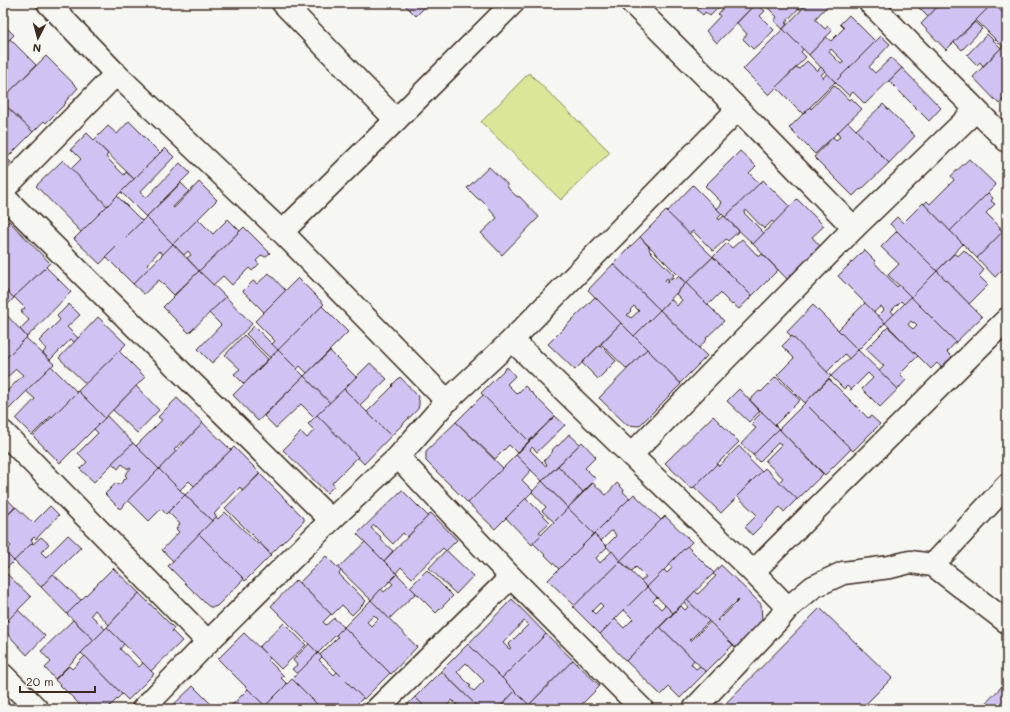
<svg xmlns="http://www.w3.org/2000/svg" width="1010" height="712" viewBox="0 0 1010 712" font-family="Mali,sans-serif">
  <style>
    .green { fill: #dbe698; stroke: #8b885b }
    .building { fill: #d0c2f3; stroke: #3b2a1e; fill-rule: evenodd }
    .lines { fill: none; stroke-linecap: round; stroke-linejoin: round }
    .minor-casing { stroke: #3b2a1e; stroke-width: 25 }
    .minor { stroke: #f6f6f2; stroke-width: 22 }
  </style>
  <rect width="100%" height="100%" fill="#f6f6f2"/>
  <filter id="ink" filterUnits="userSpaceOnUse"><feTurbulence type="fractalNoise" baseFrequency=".025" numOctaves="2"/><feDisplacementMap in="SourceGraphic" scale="8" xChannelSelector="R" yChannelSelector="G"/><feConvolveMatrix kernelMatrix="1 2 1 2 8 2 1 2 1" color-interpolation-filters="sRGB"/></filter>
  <g filter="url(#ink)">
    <polygon class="green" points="529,73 610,152 561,200 481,122"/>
    <g class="building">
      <polygon points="403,3 429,3 416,16"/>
      <polygon points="703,3 756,3 717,43 706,31 720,16 718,14 724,7 721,5 710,16 705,12 703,15 697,10"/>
      <polygon points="756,3 765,11 760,16 774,30 759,46 758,45 753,49 743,39 747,34 737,23"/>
      <polygon points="763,3 808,3 801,11 799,8 785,23 787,24 783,29 774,21 777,17"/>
      <polygon points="808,3 830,3 815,19 825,29 828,26 832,31 809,55 783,29"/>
      <polygon points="914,3 941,3 928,17"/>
      <polygon points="941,3 993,3 946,50 921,24"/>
      <polygon points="993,3 1007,3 1007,17"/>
      <polygon points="993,3 1007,17 1007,42 1003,47 976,20"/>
      <path d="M849,15l27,27 -41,40 -26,-27 17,-18 5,4 13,-13 -4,-4zM831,49l13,13 -3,2 -12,-12z"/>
      <polygon points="975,22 982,29 962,50 954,42"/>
      <polygon points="3,24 14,35 3,46"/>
      <polygon points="783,29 803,49 801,52 806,57 769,95 743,69"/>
      <polygon points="987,34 1001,48 983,66 980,62 977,65 967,55"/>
      <polygon points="881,36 890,44 869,67 875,73 891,58 902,68 865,104 853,92 849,96 835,82"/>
      <polygon points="10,39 36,65 5,97 3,95 3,46"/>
      <polygon points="1006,43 1007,45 1007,96 999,104 973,77"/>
      <polygon points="46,56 78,88 65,102 66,103 46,123 44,121 33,132 3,103 3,98"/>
      <polygon points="807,61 817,71 821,67 825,71 821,75 823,78 827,73 835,82 803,114 776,87 797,67 799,69"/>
      <polygon points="902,68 941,108 929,121 889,81"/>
      <polygon points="834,85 849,100 851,98 862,109 815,154 789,128 810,107 811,109"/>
      <polygon points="3,103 33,132 7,158 3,155"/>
      <polygon points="883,104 915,136 889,163 856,130"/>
      <polygon points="129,121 140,132 140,133 160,153 134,179 94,140 108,126 117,134"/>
      <polygon points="848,122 889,163 861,190 860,189 853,196 814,157 833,137 836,140 840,137 837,133"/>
      <polygon points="87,133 108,154 106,157 124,175 126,172 134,179 107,206 71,169 81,159 71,149"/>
      <polygon points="165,148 174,157 140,192 146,198 180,163 190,173 146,217 121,192"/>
      <polygon points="740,151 756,166 749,173 760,184 725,217 717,209 722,203 705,186"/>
      <polygon points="3,155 11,162 3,169"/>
      <polygon points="969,159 996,185 950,231 924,204 927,201 930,204 954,180 951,176"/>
      <polygon points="63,160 107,206 81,232 36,186"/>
      <polygon points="489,167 507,184 508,188 516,196 520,197 539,217 502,255 481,233 497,218 490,210 489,208 481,200 478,199 467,188"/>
      <polygon points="763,180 790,207 774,223 772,221 764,229 746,210 744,213 764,233 753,244 725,217"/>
      <polygon points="199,182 217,200 173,244 146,217 181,183 189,191 173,207 174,208"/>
      <polygon points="693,185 722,214 718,218 719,220 724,216 739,231 728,241 726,239 713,251 693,231 689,234 667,212"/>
      <polygon points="988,193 993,198 991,201 995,204 986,213 1001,228 999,228 1003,232 977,258 950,231"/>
      <polygon points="117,196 142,221 100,264 74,239"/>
      <polygon points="797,199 824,226 812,237 820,246 787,279 753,244"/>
      <polygon points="923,203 963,244 937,271 890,224 897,217 903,223"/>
      <polygon points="666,211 713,257 686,283 640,237"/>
      <polygon points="146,217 173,244 163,254 159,251 147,264 150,267 133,284 106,257"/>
      <polygon points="198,219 213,234 228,219 240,231 199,271 187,258 191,255 188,251 184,255 173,244"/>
      <polygon points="9,221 50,263 14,298 3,287 3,227"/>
      <polygon points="244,227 270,253 265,257 262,255 256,261 259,264 252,271 249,268 232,285 223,276 213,285 199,271"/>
      <polygon points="1007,227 1007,271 1004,268 995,277 977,258"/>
      <polygon points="897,231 937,271 911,297 888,275 899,264 881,247"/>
      <polygon points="640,237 650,248 649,250 674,275 668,280 667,278 665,280 667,283 673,277 676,279 678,276 686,283 660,310 613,264"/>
      <polygon points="742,239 759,257 762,254 778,270 752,296 713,257 727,243 732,248"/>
      <polygon points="173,244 199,271 174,295 159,280 144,294 133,284"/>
      <polygon points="864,250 875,261 874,262 897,287 899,285 911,297 904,304 901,301 891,311 894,314 885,323 878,316 884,310 881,306 874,312 838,276"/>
      <polygon points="964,250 984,270 979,276 988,285 969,304 937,271 954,254 958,256"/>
      <polygon points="713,257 752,296 739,309 733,304 732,305 720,293 708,305 686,283"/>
      <path d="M613,264l47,46 -26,26 -46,-46zM634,306l5,5 -8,7 -4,-3 4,-4 -1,-1z"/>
      <polygon points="46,267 71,292 27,337 20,329 29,320 21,311 25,308 14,297"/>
      <polygon points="199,271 226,297 189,333 163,307"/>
      <polygon points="937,271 982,317 956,342 911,297"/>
      <polygon points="269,273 286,291 264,312 243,291 253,281 257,284"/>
      <polygon points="298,278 324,304 278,350 272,344 275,341 255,321"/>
      <polygon points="686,283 724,321 706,338 707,339 699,348 660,310 671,299 677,306 682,300 676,294"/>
      <polygon points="3,287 14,298 6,306 3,303"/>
      <polygon points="226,297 252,324 212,363 198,349 221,325 209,313"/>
      <polygon points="595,297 621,323 575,370 548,344"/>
      <path d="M911,297l45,45 -9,10 5,5 -11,10 -4,-4 -6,6 -46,-46zM911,321l2,2 1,-1 3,3 -4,4 -5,-4z"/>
      <polygon points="865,303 885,323 858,350 838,330"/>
      <polygon points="69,304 80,315 67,327 78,338 74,342 71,339 50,360 43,353 46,349 39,341 60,320 57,316"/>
      <polygon points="813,305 858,350 849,359 845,354 827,372 787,332"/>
      <polygon points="322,306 348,332 307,373 300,366 297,369 278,350"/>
      <polygon points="660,310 707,356 680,383 634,336"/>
      <polygon points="3,311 27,337 3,361"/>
      <polygon points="98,317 126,344 86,384 59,358"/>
      <polygon points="621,323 647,349 627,369 601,344"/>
      <polygon points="254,326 278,350 270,358 246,334"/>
      <polygon points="888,327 918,356 900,374 906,380 898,389 879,371 884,366 866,349"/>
      <polygon points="244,335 268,359 244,384 234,374 240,369 225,355"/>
      <polygon points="792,336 831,376 805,403 777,375 794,358 782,346"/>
      <polygon points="26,338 54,364 9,409 3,404 3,392 5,393 23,375 16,369 3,381 3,361"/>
      <polygon points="600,345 616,361 598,379 582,363"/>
      <polygon points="647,349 681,384 639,426 627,425 599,398"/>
      <polygon points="278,350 304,376 258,421 233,395"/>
      <polygon points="858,350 898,389 880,407 862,389 873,378 868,373 851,390 847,386 844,389 831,376"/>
      <polygon points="119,351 145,377 105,418 78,391"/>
      <polygon points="330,351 356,377 330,403 304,376"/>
      <polygon points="370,363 387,379 360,405 344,389"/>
      <polygon points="51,366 77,392 52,417 51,416 32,435 16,419 35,399 26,391"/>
      <polygon points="507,367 515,376 507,384 517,394 525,386 555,416 529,441 481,393"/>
      <polygon points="304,376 330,403 315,418 301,404 276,428 264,416"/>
      <polygon points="400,377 417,395 419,400 419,405 418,409 391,436 367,412 393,386 392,385"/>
      <polygon points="776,377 800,400 775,425 750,400 759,391 761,392"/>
      <polygon points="829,379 868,418 871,416 880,424 853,451 805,403"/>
      <polygon points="136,386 159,410 137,433 113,410"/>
      <polygon points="344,389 391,436 364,464 317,415"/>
      <polygon points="739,389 760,411 749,422 727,401"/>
      <polygon points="78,391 105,418 60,463 33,436"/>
      <polygon points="483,395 529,441 517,453 509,445 495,459 456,422"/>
      <polygon points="177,398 203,423 184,443 182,441 174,450 176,452 159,469 136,446 162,420 158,417"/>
      <polygon points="805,403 851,449 825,475 779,429"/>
      <polygon points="762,412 779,429 753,455 741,444 756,428 752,425 754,422 753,421"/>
      <polygon points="317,415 358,457 332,483 334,486 327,493 283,450 301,432 307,438 314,430 308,424"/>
      <polygon points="107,416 133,443 94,482 80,469 87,462 78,453 98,433 94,429"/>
      <polygon points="555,416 565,425 537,452 532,447 530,450 546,466 547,464 544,461 553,451 552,450 557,445 558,446 569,434 580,444 542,481 516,455"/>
      <polygon points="713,416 739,442 692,489 665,463"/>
      <polygon points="456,422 503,468 468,503 426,461 426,451"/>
      <polygon points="203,423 231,450 194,486 189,481 180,490 159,469"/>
      <polygon points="779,429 823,474 797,500 779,482 783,478 765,461 781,445 779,442 759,462 753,455"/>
      <polygon points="582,442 596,457 585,468 596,479 583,492 558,466"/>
      <polygon points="133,443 159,469 120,509 105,494 116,483 119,485 127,477 125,475 131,468 129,467 128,469 122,464 118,469 112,463"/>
      <polygon points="739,446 750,458 749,459 762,472 721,513 694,487 717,464 719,466"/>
      <polygon points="234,447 260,473 243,491 240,487 234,493 214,514 217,517 212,521 185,495"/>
      <polygon points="516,455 531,470 522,480 533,491 495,529 468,503"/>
      <polygon points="558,466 583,492 568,508 542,481"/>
      <polygon points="765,468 797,499 784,512 780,507 752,535 745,527 757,515 737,496"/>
      <polygon points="159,469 185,495 166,514 161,509 149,521 128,500"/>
      <polygon points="260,474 304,518 304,521 271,554 225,508"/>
      <polygon points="542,481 568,508 554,522 542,511 546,507 532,492"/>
      <polygon points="593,483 606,495 617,483 624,490 623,492 630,498 594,534 568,508"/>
      <polygon points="402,490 428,516 407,537 403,533 393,544 374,525 371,528 381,537 380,539 393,551 384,561 357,534"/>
      <polygon points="634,494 661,520 620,561 606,546 616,536 614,532 611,531 601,541 594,534"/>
      <polygon points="3,495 15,507 3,520"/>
      <polygon points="185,495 212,521 173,561 162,550 179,532 176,529 180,524 168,512"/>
      <polygon points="526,498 550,522 539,532 542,534 532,545 506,518"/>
      <polygon points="50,506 59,515 36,539 34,537 31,540 33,542 14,561 5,552 11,546 3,538 3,520 16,507 33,523"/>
      <polygon points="568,508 594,534 559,569 533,543"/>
      <polygon points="225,512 258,544 260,543 271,555 245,581 199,534 216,517 218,519"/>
      <polygon points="431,513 457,540 446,551 443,548 412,578 401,567 396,573 384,561"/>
      <polygon points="665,516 692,542 647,587 641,581 646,577 636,567 632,571 620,561"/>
      <polygon points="199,534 244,579 217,606 214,607 210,607 207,605 168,566"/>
      <polygon points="594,534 607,547 596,558 600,563 612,551 620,561 575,606 548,580"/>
      <polygon points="68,535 81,547 41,587 14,561 32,543 33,544 41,537 49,544 41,552 46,557"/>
      <polygon points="365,542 397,574 371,600 338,568"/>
      <polygon points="687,546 714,573 673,613 647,587 664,570 667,573 672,568 669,564"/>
      <polygon points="3,550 14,561 3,572"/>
      <polygon points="446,550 473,576 456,594 429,568"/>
      <polygon points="326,556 341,571 339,574 366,601 352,615 342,605 332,615 299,583"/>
      <path d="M620,561l27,26 -47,47 -27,-27zM600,603l3,3 -8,8 -3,-3z"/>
      <path d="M721,565l40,39 1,17 -26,27 -49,-48 8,-9 3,3 18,-18 -3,-2zM738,599l1,1 -21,21 -1,-1z"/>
      <polygon points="113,568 139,593 109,625 95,610 91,615 105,629 94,640 67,614"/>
      <polygon points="427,570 453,596 436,613 410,587"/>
      <polygon points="7,574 31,597 7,621 3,617 3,578"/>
      <polygon points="53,574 81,600 67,614 41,587"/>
      <polygon points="397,574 416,593 389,619 371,600 381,589 384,592 393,584 390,581"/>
      <polygon points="296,580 331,614 323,622 326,625 334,618 344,627 318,653 271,606"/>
      <polygon points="647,587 657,597 653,601 661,609 665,605 673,613 626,661 600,634 615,619 624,628 633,619 624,610"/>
      <polygon points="139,593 174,628 172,631 182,641 151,671 107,627"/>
      <path d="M512,599l34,35 -44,44 -34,-34zM524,621l4,4 -20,20 3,3 -2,1 -6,-6z"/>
      <path d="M371,600l46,47 -26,27 -47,-47zM374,615l4,4 -7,7 -4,-4z"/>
      <polygon points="687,600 709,621 690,640 691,641 710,622 733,645 706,672 660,627 681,606 685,610 688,607 684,602"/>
      <polygon points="820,608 892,678 861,709 720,709"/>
      <polygon points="18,610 45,636 27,655 3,629 3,625"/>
      <polygon points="73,620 94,640 55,679 45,668 51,662 41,651"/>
      <polygon points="284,623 306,645 281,669 259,647"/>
      <polygon points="107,627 124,644 120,649 139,667 143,663 154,674 128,700 81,653"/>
      <polygon points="344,627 390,673 364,699 320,655 338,637 336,635"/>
      <polygon points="660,627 694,660 691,664 696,669 700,666 706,672 680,698 669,687 661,695 626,661"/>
      <polygon points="244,633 270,658 268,660 284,676 281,678 287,684 265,706 218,659"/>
      <polygon points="546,634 573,660 529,705 502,678"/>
      <polygon points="309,644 318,653 297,674 292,669 297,665 293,660"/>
      <path d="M468,644l47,47 -17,18h-18l-39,-38zM466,663l18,18 -10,10 -5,-4 2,-1 -14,-14z"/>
      <polygon points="318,653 322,657 319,660 334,675 337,672 363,698 352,709 322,709 292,679"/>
      <polygon points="85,656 122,694 107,709 84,709 55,680 69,666 72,669"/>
      <polygon points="573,660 600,686 577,709 566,709 565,708 565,709 533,709 529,705"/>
      <polygon points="441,671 480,709 461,709 452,700 446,707 448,709 427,709 415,697"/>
      <polygon points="292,679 322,709 269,709 265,706"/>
      <polygon points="1007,681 1007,709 980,709"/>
      <polygon points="193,686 216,709 169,709"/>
      <polygon points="248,689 265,706 262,709 228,709"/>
      <polygon points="515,691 533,709 498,709"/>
      <polygon points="415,697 427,709 403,709"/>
    </g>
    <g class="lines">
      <defs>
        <g id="minor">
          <polyline points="48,3 116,74 282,232 447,401"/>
          <polyline points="283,3 396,120"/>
          <polyline points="632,3 738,109 854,228"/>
          <polyline points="870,3 1007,141"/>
          <polyline points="3,190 116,74"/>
          <polyline points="3,196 331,520"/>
          <polyline points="282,232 396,120 513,3"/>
          <polyline points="512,340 631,455 753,572 788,608 778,620 694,709"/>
          <polyline points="3,432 208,642"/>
          <polyline points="631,455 854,228 976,110"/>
          <polyline points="398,457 511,577 642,709"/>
          <polyline points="933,565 1007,485"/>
          <polyline points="753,572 1007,319"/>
          <polyline points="788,608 813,587 843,573 890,567 910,562 933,565 1007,622"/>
          <polyline points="3,675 37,709"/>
          <polyline points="143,709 208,642 331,520 398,457 447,401 512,340 738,109"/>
          <polyline points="377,709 511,577"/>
        </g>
      </defs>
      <use href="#minor" class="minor-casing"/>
      <use href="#minor" class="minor"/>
    </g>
  </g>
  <rect width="1010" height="712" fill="none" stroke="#f6f6f2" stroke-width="16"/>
  <rect x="8" y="8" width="994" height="696" fill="none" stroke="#3b2a1e" stroke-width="1.5" filter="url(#ink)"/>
  <g transform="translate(38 38) rotate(186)" stroke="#f6f6f2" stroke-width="3" paint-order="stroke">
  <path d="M0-3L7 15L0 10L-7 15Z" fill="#3b2a1e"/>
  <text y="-6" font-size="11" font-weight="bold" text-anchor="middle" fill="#3b2a1e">N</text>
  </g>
  <path d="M20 686v6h75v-6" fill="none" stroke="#3b2a1e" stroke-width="2"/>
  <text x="26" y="686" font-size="12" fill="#3b2a1e" stroke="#f6f6f2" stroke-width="3" paint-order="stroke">20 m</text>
</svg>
